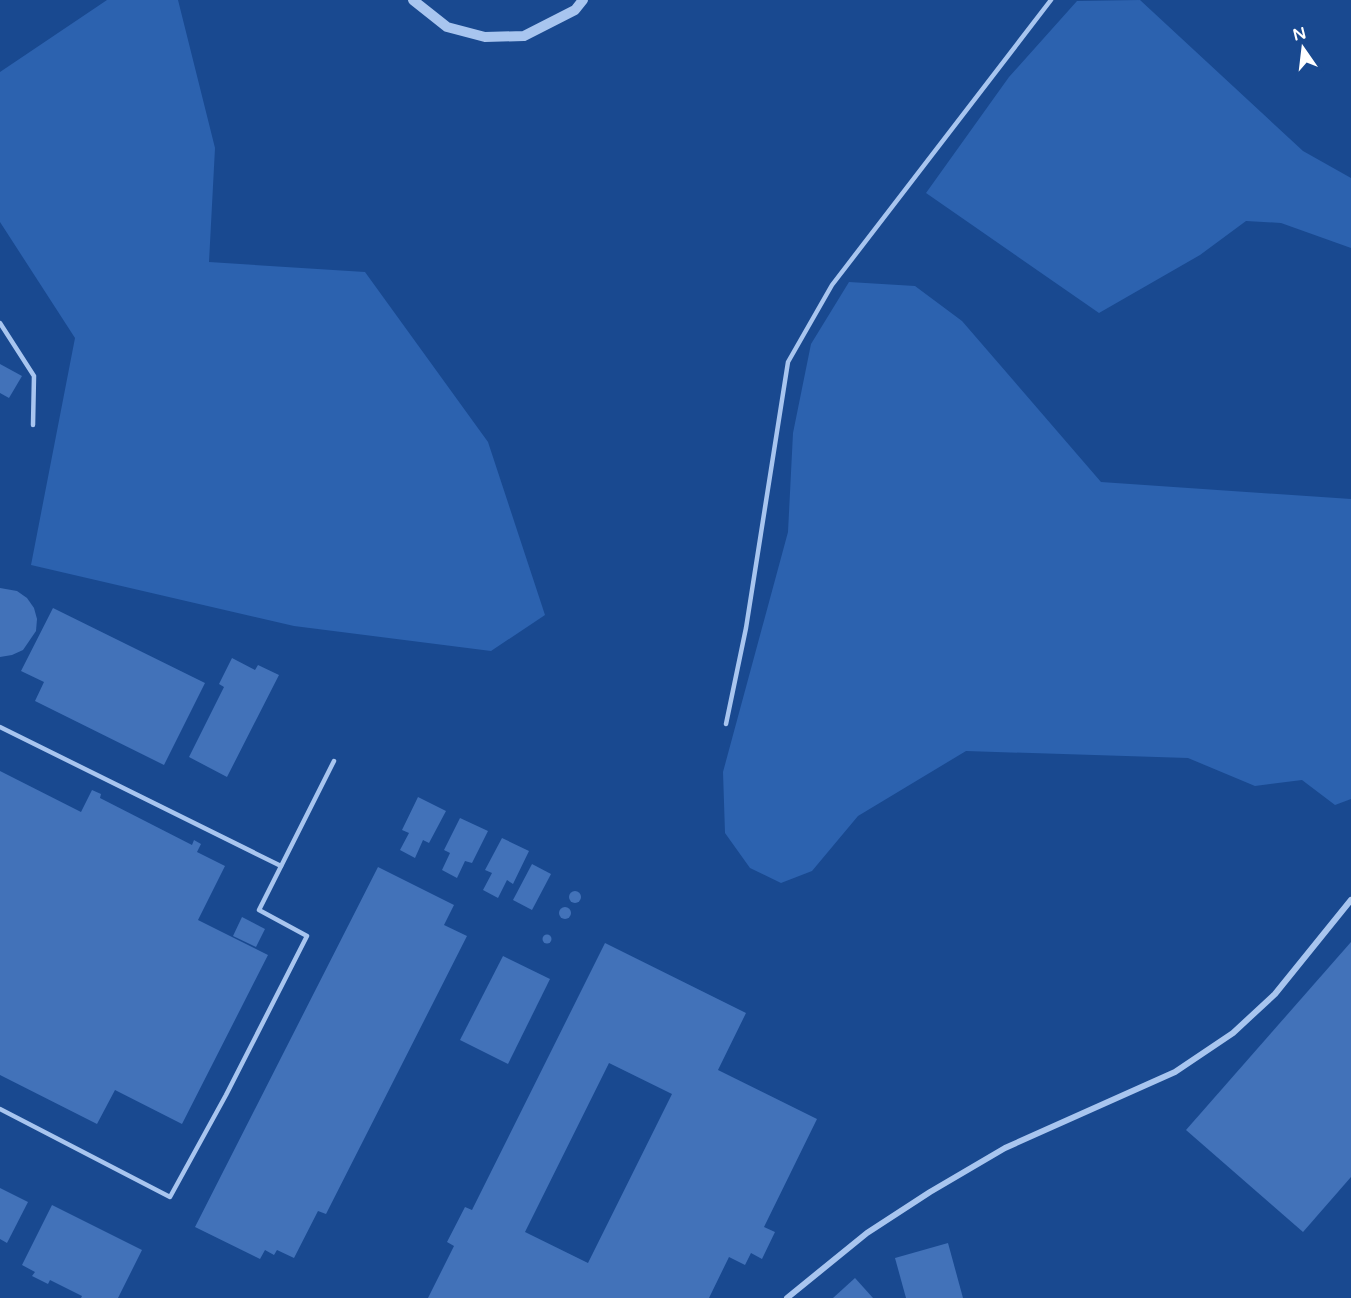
<svg xmlns="http://www.w3.org/2000/svg" width="1351" height="1298" viewBox="0 0 1351 1298" font-family="'Varela Round',sans-serif">
  <style>
    .green { fill: #2c62af }
    .building { fill: #4272b9; fill-rule: evenodd }
    .lines { fill: none; stroke-linecap: round; stroke-linejoin: round }
    .service { stroke: #a8c5ef; stroke-width: 4.5 }
    .minor { stroke: #a8c5ef; stroke-width: 6 }
    .tertiary { stroke: #a8c5ef; stroke-width: 10 }
  </style>
  <rect width="100%" height="100%" fill="#194990"/>
  <g class="green">
    <polygon points="107,0 178,0 215,148 209,262 365,272 488,442 545,615 491,651 294,626 31,565 75,338 0,222 0,72"/>
    <polygon points="1140,0 1303,151 1351,178 1351,248 1281,223 1246,221 1200,255 1099,313 926,193 1009,77 1077,1"/>
    <polygon points="849,282 915,286 962,321 1101,482 1351,499 1351,799 1335,805 1302,780 1255,786 1188,758 966,751 858,816 812,871 781,883 750,868 725,833 723,772 788,532 793,433 811,344"/>
  </g>
  <g class="building">
    <polygon points="0,364 22,376 9,398 0,393"/>
    <polygon points="0,588 17,591 27,598 34,608 37,619 36,631 23,650 12,655 0,657"/>
    <polygon points="53,608 205,683 164,765 35,701 44,682 21,671"/>
    <polygon points="232,658 255,670 258,665 279,675 227,777 189,757 224,687 219,684"/>
    <polygon points="0,771 81,812 92,790 101,794 100,798 192,845 194,840 201,844 197,852 225,866 198,920 268,955 182,1124 115,1090 97,1124 0,1075"/>
    <polygon points="418,797 446,811 429,843 423,840 415,858 400,850 409,833 402,830"/>
    <polygon points="460,818 488,831 472,863 465,861 457,878 442,870 450,853 444,850"/>
    <polygon points="502,838 529,851 513,884 507,880 498,898 483,890 492,873 485,870"/>
    <polygon points="532,864 551,874 532,910 513,900"/>
    <polygon points="378,867 454,905 444,925 467,936 326,1214 318,1211 294,1258 277,1250 274,1255 265,1250 260,1259 195,1227"/>
    <circle cx="575" cy="897" r="6"/>
    <circle cx="565" cy="913" r="6"/>
    <polygon points="242,917 265,929 256,947 233,936"/>
    <circle cx="547" cy="939" r="4.5"/>
    <polygon points="1351,942 1351,1177 1303,1232 1186,1130"/>
    <path d="M605,943l141,70 -28,57 99,49 -53,108 11,5 -13,27 -11,-6 -6,12 -16,-8 -20,41h-281l26,-52 -7,-4 18,-35 7,3zM609,1063l63,31 -84,169 -63,-31z"/>
    <polygon points="503,956 550,979 508,1064 460,1040"/>
    <polygon points="0,1188 28,1202 7,1243 0,1239"/>
    <polygon points="52,1205 142,1250 118,1298 81,1298 82,1296 50,1280 48,1284 32,1276 35,1272 22,1265"/>
    <polygon points="948,1243 963,1298 906,1298 895,1258"/>
    <polygon points="855,1278 873,1298 833,1298"/>
  </g>
  <g class="lines">
    <g class="service">
      <polyline points="0,323 34,376 33,425"/>
      <polyline points="726,724 746,628 788,362 832,285 1051,0"/>
      <polyline points="0,727 281,866"/>
      <polyline points="0,1109 170,1197 226,1095 307,936 259,910 334,761"/>
    </g>
    <polyline class="minor" points="787,1298 867,1233 930,1192 1005,1148 1175,1072 1233,1033 1275,994 1351,900"/>
    <polyline class="tertiary" points="413,0 447,27 485,37 524,36 575,10 583,0"/>
  </g>
  <g transform="translate(1303 48) rotate(346)" stroke="#194990" stroke-width="4.5" paint-order="stroke">
  <path d="M0-4.5L10 22L0 15L-10 22Z" fill="#ffffff"/>
  <text y="-9" font-size="16" font-weight="bold" text-anchor="middle" fill="#ffffff">N</text>
  </g>
</svg>
